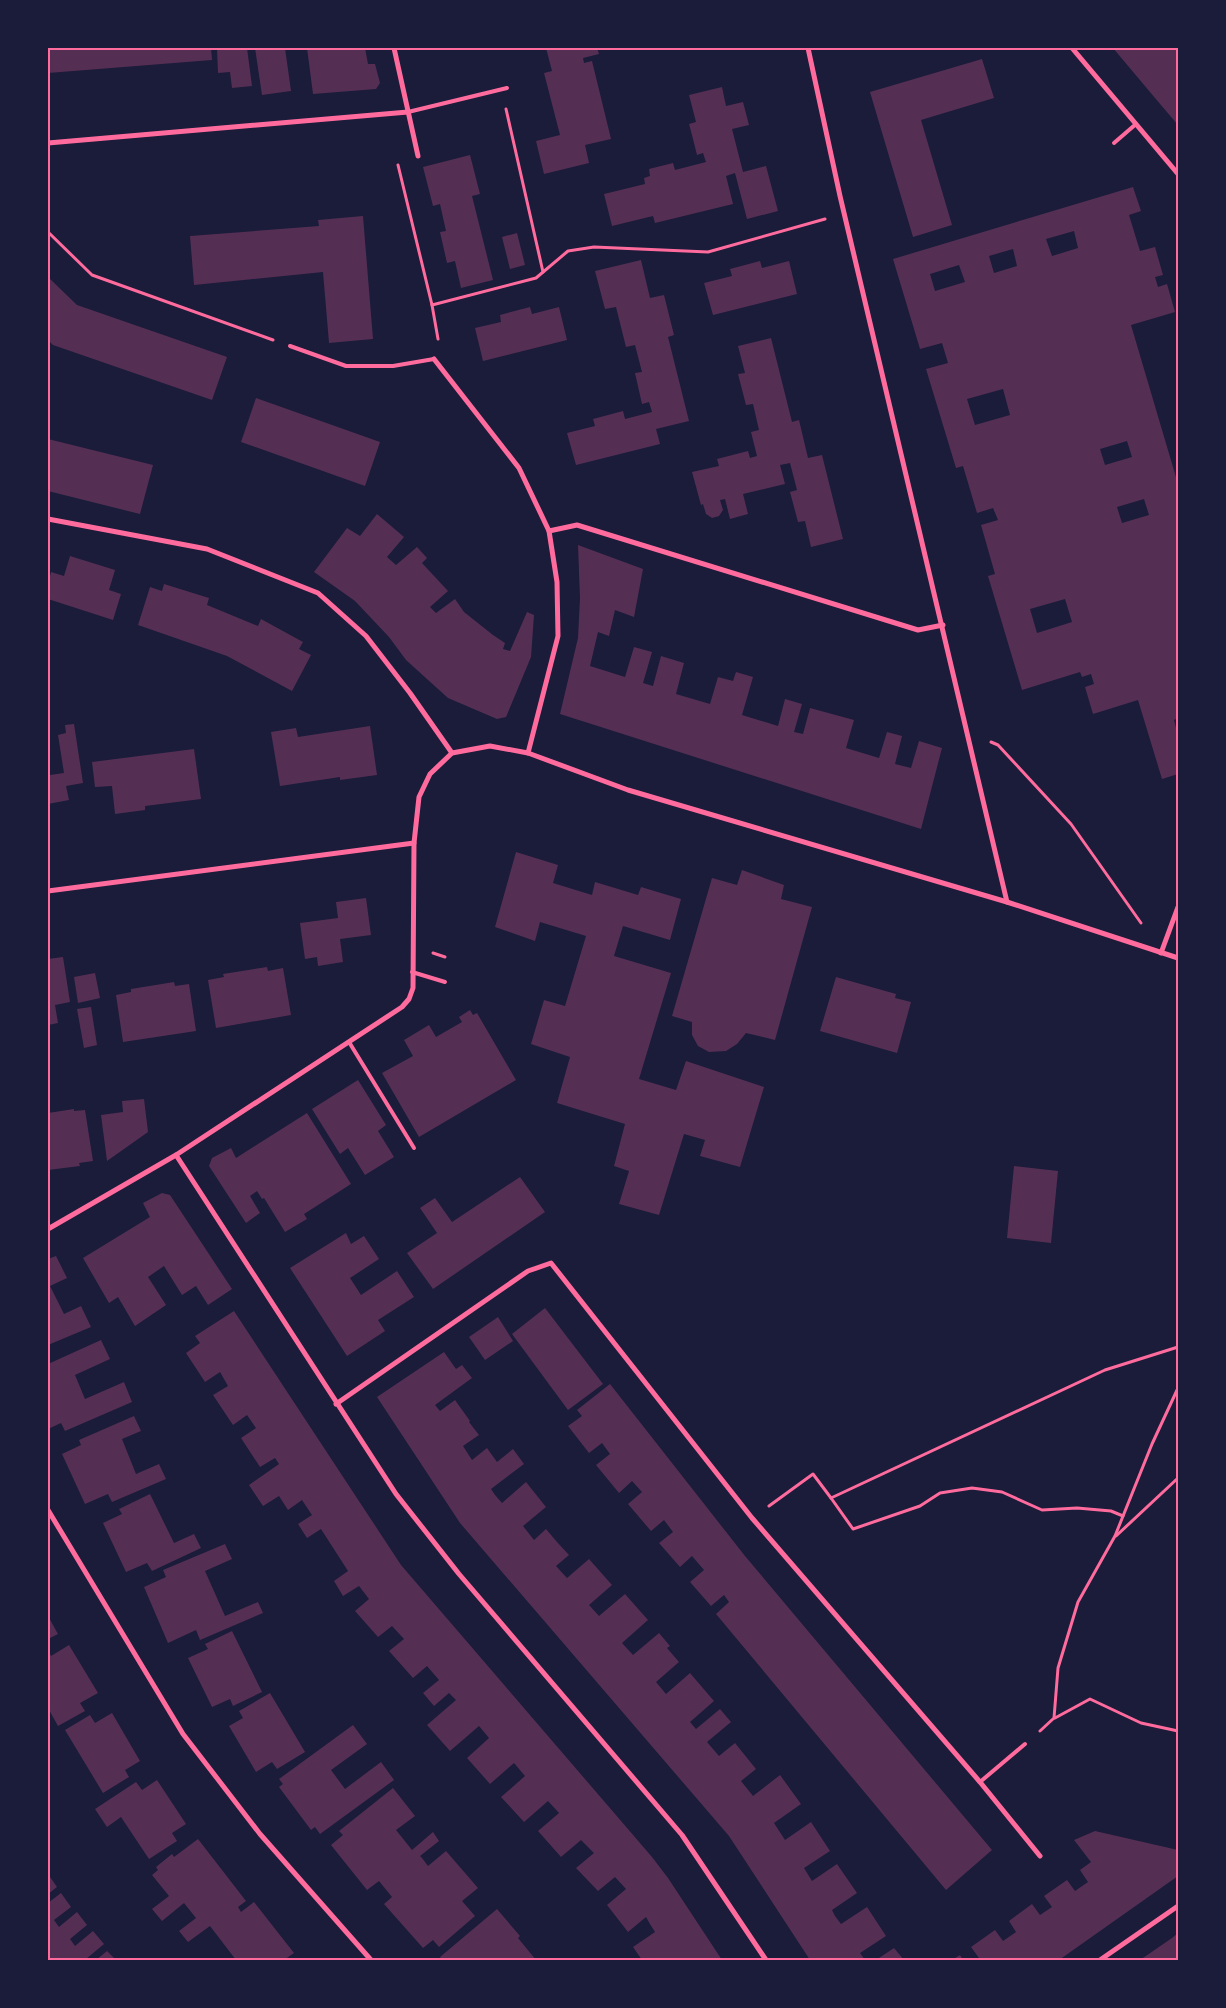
<svg xmlns="http://www.w3.org/2000/svg" width="1226" height="2008" viewBox="0 0 1226 2008" font-family="Ubuntu,sans-serif">
  <style>
    .building { fill: #542f53; fill-rule: evenodd }
    .lines { fill: none; stroke-linecap: round; stroke-linejoin: round }
    .path { stroke: #ff6b9d; stroke-width: 3 }
    .service { stroke: #ff6b9d; stroke-width: 4 }
    .minor { stroke: #ff6b9d; stroke-width: 5 }
    .neatline { fill: none; stroke: #ff6b9d; stroke-width: 2 }
  </style>
  <rect width="100%" height="100%" fill="#1b1b3a"/>
  <g class="building">
    <polygon points="48,48 211,48 212,60 48,73"/>
    <polygon points="217,48 247,48 252,86 232,88 230,72 218,73"/>
    <polygon points="255,48 285,48 291,91 262,95"/>
    <polygon points="307,48 365,48 368,64 375,64 380,83 376,89 313,94"/>
    <polygon points="546,48 597,48 599,54 583,58 584,63 592,61 611,139 585,145 589,163 544,174 536,141 560,135 544,73 552,71"/>
    <polygon points="1113,48 1178,48 1178,125 1155,98"/>
    <polygon points="982,59 994,98 921,120 952,225 913,237 870,92"/>
    <polygon points="722,87 726,106 743,102 749,125 732,129 743,172 766,166 778,211 747,219 735,173 726,176 733,204 655,223 653,216 612,226 604,194 645,184 644,178 650,176 649,169 673,163 675,170 706,162 703,153 697,155 693,139 689,124 696,122 689,95"/>
    <polygon points="470,155 480,194 472,196 493,280 461,288 455,261 447,263 440,232 446,231 440,204 433,206 423,167"/>
    <path d="M1133,187l8,24 -12,4 11,36 15,-4 8,28 -8,2 3,10 9,-3 8,28 -44,13 47,159v234l-4,2 4,16v38l-16,5 -24,-79 -45,14 -8,-27 9,-3 -3,-10 -9,3 -2,-5 -58,18 -34,-114 7,-2 -14,-49 17,-5 -5,-12 -16,5 -14,-47 -7,2 -30,-99 22,-6 -6,-20 -22,6 -27,-90zM1074,231l4,17 -26,8 -6,-17zM1013,249l4,17 -23,7 -5,-17zM959,265l6,17 -30,9 -5,-17zM1003,389l7,26 -35,10 -8,-26zM1127,441l5,16 -27,8 -5,-16zM1144,499l5,16 -27,8 -5,-16zM1065,599l7,23 -35,11 -7,-24z"/>
    <polygon points="363,216 373,339 329,343 323,272 194,285 190,236 319,226 318,220"/>
    <polygon points="517,233 525,265 510,269 502,237"/>
    <polygon points="641,260 650,298 664,295 674,335 668,337 689,421 656,429 660,444 576,465 567,433 595,426 593,419 623,411 625,419 652,412 649,402 642,404 635,373 642,372 635,345 626,347 616,307 605,309 595,271"/>
    <polygon points="760,261 762,268 789,261 797,294 713,315 704,283 732,276 730,269"/>
    <polygon points="48,277 77,305 227,357 212,400 53,345 48,340"/>
    <polygon points="530,307 532,314 559,307 567,340 483,361 475,328 501,322 500,315"/>
    <polygon points="771,338 792,422 799,420 808,458 822,455 843,539 811,547 805,521 798,522 790,492 797,490 790,463 780,465 785,484 743,494 748,514 730,519 725,499 720,500 723,510 719,516 712,518 706,514 703,504 701,505 692,472 719,466 717,459 748,451 750,458 757,456 751,432 759,430 753,404 746,405 738,374 745,373 738,346"/>
    <polygon points="256,398 380,442 365,486 241,442"/>
    <polygon points="48,439 153,465 140,514 48,491"/>
    <polygon points="377,514 404,537 387,557 396,565 417,547 427,558 422,563 448,591 430,607 436,613 455,599 464,612 493,635 505,643 503,649 510,651 527,612 534,615 531,657 506,717 497,719 448,698 406,660 389,637 355,601 314,572 347,528 360,536"/>
    <polygon points="578,545 643,569 634,617 615,610 609,636 598,632 590,666 625,677 634,647 652,652 643,683 653,686 661,656 684,663 676,694 710,704 718,677 733,681 736,672 753,677 742,715 778,726 785,699 802,704 794,732 803,734 810,708 854,720 846,748 879,758 887,732 902,736 895,764 911,768 919,741 942,748 921,829 560,714 578,638 580,598"/>
    <polygon points="70,556 115,570 109,590 121,594 113,620 48,599 48,584 51,572 64,576"/>
    <polygon points="164,584 209,598 207,605 258,626 261,619 303,642 299,649 311,655 292,691 227,656 138,625 150,587 162,591"/>
    <polygon points="74,724 83,783 66,786 69,800 48,804 48,765 50,775 64,773 58,735 66,733 65,725"/>
    <polygon points="370,726 377,775 340,780 340,777 280,786 271,732 296,728 298,737"/>
    <polygon points="194,749 201,799 145,806 145,810 115,814 112,786 95,787 92,762"/>
    <polygon points="516,852 558,865 553,883 592,895 595,882 638,895 641,887 681,899 670,940 623,926 614,956 671,973 639,1079 676,1090 686,1061 764,1087 740,1167 700,1156 705,1140 684,1134 659,1215 619,1204 629,1171 614,1166 625,1124 557,1103 570,1057 531,1044 544,1000 565,1006 586,936 540,922 535,941 495,927"/>
    <polygon points="742,870 784,885 781,899 812,907 775,1040 746,1033 737,1044 726,1051 709,1052 698,1046 692,1035 692,1022 672,1016 712,878 737,885"/>
    <polygon points="366,898 371,935 340,939 343,962 318,966 317,957 305,959 300,923 338,918 336,902"/>
    <polygon points="63,957 70,1002 55,1005 58,1023 48,1025 48,959"/>
    <polygon points="267,967 268,971 283,968 291,1015 216,1028 208,980 224,977 223,974"/>
    <polygon points="95,973 100,998 78,1003 74,977"/>
    <polygon points="836,977 896,994 895,998 911,1002 897,1053 820,1031"/>
    <polygon points="174,982 175,986 189,984 196,1031 123,1042 116,995 131,992 131,989"/>
    <polygon points="91,1007 97,1045 84,1048 77,1009"/>
    <polygon points="470,1010 473,1015 477,1013 516,1080 419,1137 382,1073 413,1056 404,1040 429,1025 436,1037 462,1022 459,1017"/>
    <polygon points="358,1080 386,1125 378,1131 394,1157 365,1175 348,1148 340,1154 312,1109"/>
    <polygon points="144,1099 148,1132 107,1161 101,1115 123,1112 122,1101"/>
    <polygon points="74,1109 74,1111 85,1110 93,1161 79,1163 80,1166 48,1170 48,1126 50,1125 48,1113"/>
    <polygon points="307,1113 351,1184 304,1214 307,1219 285,1232 264,1198 262,1199 257,1191 250,1196 260,1213 246,1223 209,1166 212,1158 231,1148 236,1158"/>
    <polygon points="1014,1166 1058,1171 1051,1243 1007,1238"/>
    <polygon points="520,1177 545,1212 433,1289 407,1253 437,1233 420,1208 435,1198 452,1222"/>
    <polygon points="162,1193 170,1195 232,1289 208,1305 196,1286 182,1295 164,1266 148,1277 166,1305 135,1326 118,1297 109,1303 83,1258 150,1217 143,1203"/>
    <polygon points="346,1233 351,1244 364,1236 379,1259 350,1278 361,1295 397,1271 414,1297 378,1320 385,1331 347,1356 290,1268"/>
    <polygon points="56,1256 67,1278 50,1286 64,1314 81,1306 91,1327 48,1345 48,1259"/>
    <polygon points="545,1308 603,1384 568,1410 512,1334"/>
    <polygon points="234,1311 401,1565 652,1857 668,1878 722,1960 642,1960 633,1947 655,1932 650,1924 646,1917 628,1932 607,1905 626,1889 615,1877 598,1891 576,1868 594,1853 581,1840 561,1857 538,1831 559,1813 548,1801 524,1822 501,1797 525,1776 514,1763 490,1784 467,1758 489,1738 479,1726 450,1751 427,1725 456,1700 449,1693 434,1706 423,1693 439,1680 427,1666 413,1678 389,1651 404,1639 392,1626 378,1637 355,1611 369,1599 359,1586 343,1596 334,1581 348,1571 321,1529 307,1538 298,1524 312,1515 302,1500 288,1510 279,1496 263,1506 249,1485 279,1464 275,1458 260,1467 241,1438 256,1428 247,1415 233,1425 213,1395 228,1386 220,1372 205,1382 186,1353 200,1343 195,1336"/>
    <polygon points="498,1317 513,1341 485,1360 469,1337"/>
    <polygon points="101,1340 110,1359 75,1375 85,1399 124,1382 132,1402 65,1431 61,1423 48,1429 48,1364"/>
    <polygon points="444,1352 456,1369 462,1365 472,1378 435,1405 440,1411 455,1400 470,1421 469,1422 479,1435 463,1446 472,1460 487,1448 497,1462 513,1449 524,1464 491,1489 495,1495 502,1503 526,1482 546,1507 523,1526 534,1540 546,1529 557,1542 569,1555 556,1566 567,1578 589,1559 612,1585 589,1605 599,1616 625,1594 648,1620 622,1643 633,1655 659,1633 670,1646 667,1648 679,1662 656,1682 666,1694 690,1673 714,1701 690,1722 696,1729 720,1709 731,1722 707,1742 719,1756 735,1743 756,1769 741,1781 753,1796 780,1775 801,1804 774,1823 785,1840 811,1822 830,1851 804,1868 812,1881 837,1864 857,1893 832,1910 835,1916 841,1924 867,1907 886,1936 860,1953 865,1960 810,1960 729,1836 460,1523 377,1397"/>
    <polygon points="610,1384 745,1556 992,1850 946,1890 716,1614 729,1602 724,1595 711,1606 690,1582 704,1570 692,1556 680,1567 659,1543 673,1532 664,1520 651,1531 628,1504 642,1492 632,1481 619,1493 596,1465 610,1454 602,1443 589,1453 568,1426 582,1416 577,1410"/>
    <polygon points="134,1416 141,1431 122,1439 136,1474 159,1464 166,1479 112,1502 108,1494 85,1504 62,1454 81,1445 79,1440"/>
    <polygon points="150,1494 174,1543 194,1534 201,1548 152,1571 147,1563 126,1572 103,1523 122,1514 119,1509"/>
    <polygon points="225,1544 232,1559 205,1571 225,1616 258,1602 263,1613 200,1640 196,1630 168,1643 144,1587 166,1577 163,1570"/>
    <polygon points="48,1616 58,1634 48,1639"/>
    <polygon points="232,1631 262,1692 233,1706 230,1699 212,1707 188,1658 208,1649 205,1644"/>
    <polygon points="69,1645 98,1693 80,1703 85,1711 58,1726 48,1708 48,1650 51,1656"/>
    <polygon points="270,1693 305,1752 277,1769 272,1762 256,1772 229,1726 243,1718 239,1711"/>
    <polygon points="112,1713 140,1761 125,1770 129,1777 103,1793 65,1730 90,1715 95,1723"/>
    <polygon points="353,1725 367,1744 331,1770 345,1789 381,1762 394,1780 320,1834 315,1827 311,1830 279,1787 283,1784 279,1779"/>
    <polygon points="157,1780 186,1824 172,1833 177,1841 149,1859 121,1817 107,1827 95,1809 136,1782 142,1790"/>
    <polygon points="393,1788 415,1816 396,1830 412,1850 433,1832 439,1841 420,1856 422,1858 428,1866 446,1851 478,1888 462,1901 475,1916 439,1947 433,1940 423,1948 384,1904 392,1897 379,1881 367,1890 331,1845 343,1835 339,1831"/>
    <polygon points="1095,1831 1178,1850 1178,1876 1059,1960 975,1960 979,1958 971,1947 995,1930 1003,1941 1016,1932 1009,1921 1032,1904 1040,1915 1052,1907 1044,1896 1067,1880 1075,1891 1088,1882 1080,1870 1091,1862 1074,1840"/>
    <polygon points="198,1839 246,1901 238,1907 241,1912 254,1902 294,1953 284,1960 236,1960 210,1926 188,1942 179,1931 196,1918 184,1903 162,1921 152,1909 169,1896 152,1875 158,1870 156,1867 172,1854 174,1857"/>
    <polygon points="48,1874 57,1887 48,1894"/>
    <polygon points="61,1893 71,1907 54,1920 59,1927 77,1912 87,1925 70,1939 75,1946 93,1931 104,1944 86,1959 88,1960 48,1960 48,1903"/>
    <polygon points="497,1909 520,1936 518,1938 536,1960 442,1960 440,1957"/>
    <polygon points="1178,1933 1178,1960 1140,1960 1172,1938"/>
    <polygon points="894,1948 904,1960 876,1960"/>
    <polygon points="107,1951 116,1960 96,1960"/>
    <polygon points="960,1955 963,1960 952,1960"/>
  </g>
  <g class="lines">
    <g class="path">
      <polyline points="506,109 543,272"/>
      <polyline points="398,165 432,305 438,339"/>
      <polyline points="48,232 92,275 273,340"/>
      <polyline points="432,305 536,278 568,251 594,247 708,252 825,219"/>
      <polyline points="991,742 998,745 1071,824 1141,923"/>
      <polyline points="433,953 445,957"/>
      <polyline points="831,1498 853,1529 920,1506 940,1493 972,1488 1002,1492 1042,1510 1077,1508 1111,1511 1123,1516"/>
      <polyline points="769,1506 813,1474 831,1498 1105,1370 1178,1347"/>
      <polyline points="1116,1536 1178,1478"/>
      <polyline points="1055,1718 1090,1699 1141,1723 1178,1731"/>
      <polyline points="1040,1731 1054,1718 1058,1668 1078,1602 1115,1536 1152,1444 1178,1388"/>
    </g>
    <g class="service">
      <polyline points="408,112 507,88"/>
      <polyline points="1114,143 1136,124"/>
      <polyline points="290,346 346,366 393,366 434,359"/>
      <polyline points="412,972 445,982"/>
      <polyline points="349,1042 414,1148"/>
      <polyline points="980,1782 1025,1744"/>
    </g>
    <g class="minor">
      <polyline points="394,48 418,156"/>
      <polyline points="808,48 840,196 1007,902"/>
      <polyline points="1072,48 1178,174"/>
      <polyline points="48,143 408,112"/>
      <polyline points="434,359 519,468 549,531 557,582 558,636 528,753"/>
      <polyline points="48,519 207,549 318,593 366,636 410,693 452,753"/>
      <polyline points="549,531 577,525 918,630 943,625"/>
      <polyline points="48,891 414,843"/>
      <polyline points="1161,953 1178,907"/>
      <polyline points="176,1155 396,1494 459,1574 682,1835 766,1960"/>
      <polyline points="48,1229 176,1155 402,1007 409,999 413,988 414,843 419,797 430,774 452,753 490,746 528,753 628,790 1007,902 1178,958"/>
      <polyline points="336,1404 528,1271 551,1263 752,1518 980,1782 1040,1856"/>
      <polyline points="48,1510 183,1734 260,1834 371,1960"/>
      <polyline points="1100,1960 1178,1906"/>
    </g>
  </g>
  <rect width="1226" height="2008" fill="none" stroke="#1b1b3a" stroke-width="98"/>
  <rect x="49" y="49" width="1128" height="1910" class="neatline"/>
</svg>
